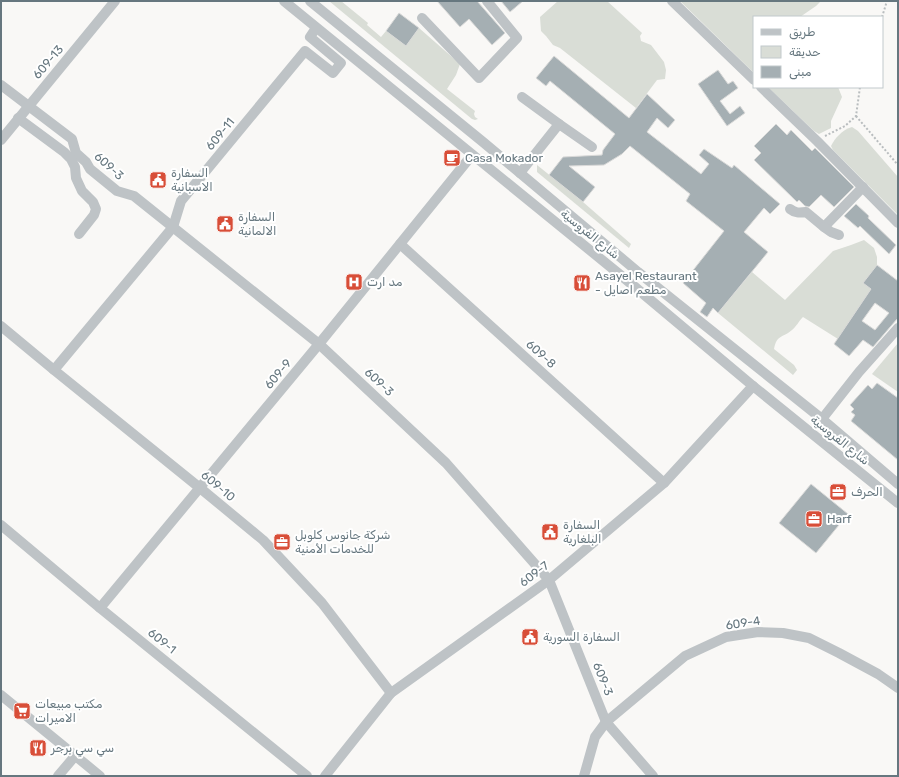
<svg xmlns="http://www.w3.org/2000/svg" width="899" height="777" viewBox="0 0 899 777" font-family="Rubik,'Noto Sans Arabic',sans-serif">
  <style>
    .green { fill: #d9ddd6 }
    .building { fill: #a5afb3; stroke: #dadad9; fill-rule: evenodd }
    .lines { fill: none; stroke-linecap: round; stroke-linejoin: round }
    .path { stroke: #b9bdbf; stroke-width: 2; stroke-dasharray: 2 2; stroke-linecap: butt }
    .minor { stroke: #bec3c6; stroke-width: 10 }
    .labels { text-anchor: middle; stroke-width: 4; stroke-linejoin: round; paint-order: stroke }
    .street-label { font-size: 12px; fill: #66777f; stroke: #fff }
    .poi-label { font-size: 12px; fill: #66777f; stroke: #fff; text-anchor: start }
  </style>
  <rect width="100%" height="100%" fill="#f9f8f6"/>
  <g class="green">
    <polygon points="329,1 341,1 368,23 367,25 381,37 386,31 406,46 419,28 460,64 456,75 447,89 475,111 474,114 475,117 478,119 475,120 472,119"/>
    <polygon points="558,1 607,1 642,33 640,36 641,41 651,45 664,62 666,70 665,79 657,80 636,108 560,48 553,45 546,36 541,31 540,17"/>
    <polygon points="680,1 821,1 816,6 800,17 754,17 754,73"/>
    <polygon points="768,87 838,87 842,97 831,121 831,128 819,134 814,131"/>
    <path d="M852,127l6,4 40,46v38l-65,-65 -2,-4c4,-8 11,-16 21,-19z"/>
    <polygon points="537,165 583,202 631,244 629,248 537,172"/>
    <path d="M864,240l10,8 3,9v8l-13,18 7,6 -33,50 -35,-22c-4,4 -7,10 -11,13 -9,8 -15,4 -18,19l20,16 3,5 -4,5 -75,-62 34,-41 33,28 48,-49 18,-6z"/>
    <polygon points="898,343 898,392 872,374"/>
  </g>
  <g class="building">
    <polygon points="437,1 477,1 505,33 492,45 469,19 460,27"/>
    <polygon points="501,1 523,1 510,12"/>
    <polygon points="399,13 419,28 406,46 386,31"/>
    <polygon points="554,56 629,118 647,94 675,120 668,128 657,118 647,132 701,174 709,164 699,155 704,149 732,168 734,165 780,204 770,214 764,208 744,232 768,252 718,313 713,308 707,317 700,312 706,303 683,283 724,231 686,201 690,194 630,146 622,154 604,165 569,166 595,187 583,202 549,175 563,157 602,155 603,150 615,134 550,81 546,86 536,78"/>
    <polygon points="718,70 728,84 733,81 738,88 720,101 730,114 740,106 745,113 727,126 698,84"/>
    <polygon points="776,124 787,135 791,130 812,151 815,148 854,187 834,207 821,195 809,207 805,206 799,200 797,202 754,160 761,153 754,146"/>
    <polygon points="856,204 869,216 868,218 896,245 889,254 860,226 858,228 844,216"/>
    <path d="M877,265l21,16v39l-1,-1 -24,28 -10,-7 -14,16 -15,-12 37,-55 -8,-6zM875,303l14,10 -14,17 -13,-9z"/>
    <polygon points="877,383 898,398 898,460 851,421 855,415 851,412 854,409 850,405 868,385 872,389"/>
    <polygon points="811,484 848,514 816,553 779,523"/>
  </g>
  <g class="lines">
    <g class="path">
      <polyline points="882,17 887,1"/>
      <polyline points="856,116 898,165"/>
      <polyline points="825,136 845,126 856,116 860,87"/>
    </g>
    <g class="minor">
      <polyline points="284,1 629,282 753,386 898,503"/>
      <polyline points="310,1 483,142 638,272 822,419 898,484"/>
      <polyline points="672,1 754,80"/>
      <polyline points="422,18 479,78 517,38 487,1"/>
      <polyline points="1,85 72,139 76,153 86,162 90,169 117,191 134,196 319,344 446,463 549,580 606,722 653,776"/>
      <polyline points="761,87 817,141 898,223"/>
      <polyline points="18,118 64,152 71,159 75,167 76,178 82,191 93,202 96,209 94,215 79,234"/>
      <polyline points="559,124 592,147"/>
      <polyline points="1,140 115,1"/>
      <polyline points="520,173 559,124 522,97"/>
      <path d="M790,209c5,4 9,4 16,3l18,15 39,-40"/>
      <polyline points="824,227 831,232 839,235"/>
      <polyline points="400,244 664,483"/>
      <polyline points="1,326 54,370 200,488 263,540 322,603 391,693"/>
      <polyline points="54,370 173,227 181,201 305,51 333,73 341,63 310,37 316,28"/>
      <polyline points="822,419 859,372 898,328"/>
      <polyline points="1,525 100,608 307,776"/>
      <polyline points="100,608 319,344 472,155"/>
      <polyline points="1,695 100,776"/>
      <polyline points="58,776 75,756"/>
      <polyline points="325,776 391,693 549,580 664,483 753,386"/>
      <polyline points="584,776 595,737 606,722 685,656 726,637 758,632 783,633 809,638 839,653 878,674 898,688"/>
    </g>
  </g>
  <defs>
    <symbol id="cafe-square" viewBox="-11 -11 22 22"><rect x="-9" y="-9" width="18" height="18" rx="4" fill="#d84e38" stroke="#fff"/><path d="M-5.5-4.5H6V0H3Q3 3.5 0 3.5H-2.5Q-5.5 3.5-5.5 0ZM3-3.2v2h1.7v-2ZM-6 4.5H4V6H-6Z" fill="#fff"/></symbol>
    <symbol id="civic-square" viewBox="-11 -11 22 22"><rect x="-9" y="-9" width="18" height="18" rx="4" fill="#d84e38" stroke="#fff"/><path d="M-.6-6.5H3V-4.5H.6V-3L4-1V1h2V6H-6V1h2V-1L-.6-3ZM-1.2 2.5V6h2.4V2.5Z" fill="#fff"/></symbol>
    <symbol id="hospital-square" viewBox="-11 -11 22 22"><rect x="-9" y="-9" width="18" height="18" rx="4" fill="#d84e38" stroke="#fff"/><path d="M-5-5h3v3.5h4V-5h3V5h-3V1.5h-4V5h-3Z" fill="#fff"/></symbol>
    <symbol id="restaurant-square" viewBox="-11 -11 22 22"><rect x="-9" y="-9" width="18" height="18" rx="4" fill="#d84e38" stroke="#fff"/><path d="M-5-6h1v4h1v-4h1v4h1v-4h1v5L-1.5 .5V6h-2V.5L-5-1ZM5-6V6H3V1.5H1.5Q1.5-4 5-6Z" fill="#fff"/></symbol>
    <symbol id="office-square" viewBox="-11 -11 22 22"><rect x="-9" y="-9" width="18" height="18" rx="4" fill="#d84e38" stroke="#fff"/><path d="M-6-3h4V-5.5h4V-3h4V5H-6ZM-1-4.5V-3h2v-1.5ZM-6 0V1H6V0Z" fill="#fff"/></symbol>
    <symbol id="supermarket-square" viewBox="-11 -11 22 22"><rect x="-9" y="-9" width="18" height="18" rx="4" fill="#d84e38" stroke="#fff"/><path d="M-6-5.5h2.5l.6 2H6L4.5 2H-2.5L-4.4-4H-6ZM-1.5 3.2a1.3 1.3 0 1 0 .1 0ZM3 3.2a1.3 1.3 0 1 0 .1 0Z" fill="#fff"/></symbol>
  </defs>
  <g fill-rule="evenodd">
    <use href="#cafe-square" x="442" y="148" width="20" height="20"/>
    <use href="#civic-square" x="148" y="170" width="20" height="20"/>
    <use href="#civic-square" x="215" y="214" width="20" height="20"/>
    <use href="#hospital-square" x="344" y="272" width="20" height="20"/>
    <use href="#restaurant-square" x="572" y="273" width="20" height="20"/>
    <use href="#office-square" x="828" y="482" width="20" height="20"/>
    <use href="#office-square" x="804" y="509" width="20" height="20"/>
    <use href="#civic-square" x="540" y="522" width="20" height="20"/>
    <use href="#office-square" x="272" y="532" width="20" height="20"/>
    <use href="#civic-square" x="520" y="627" width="20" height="20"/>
    <use href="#supermarket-square" x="12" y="701" width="20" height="20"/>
    <use href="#restaurant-square" x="28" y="738" width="20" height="20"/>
  </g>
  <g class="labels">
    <g class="street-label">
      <text transform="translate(48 62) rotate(-50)" y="4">609-13</text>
      <text transform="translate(220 134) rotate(-51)" y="4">609-11</text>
      <text transform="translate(109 166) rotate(42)" y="4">609-3</text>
      <text transform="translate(590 234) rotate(39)" y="4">شارع الفروسية</text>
      <text transform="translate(541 354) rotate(42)" y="4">609-8</text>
      <text transform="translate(278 374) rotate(-50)" y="4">609-9</text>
      <text transform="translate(379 382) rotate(43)" y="4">609-3</text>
      <text transform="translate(840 440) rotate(39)" y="4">شارع الفروسية</text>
      <text transform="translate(218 486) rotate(40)" y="4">609-10</text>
      <text transform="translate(534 574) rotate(-37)" y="4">609-7</text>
      <text transform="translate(743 623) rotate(-8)" y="4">609-4</text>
      <text transform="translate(162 641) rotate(39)" y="4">609-1</text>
      <text transform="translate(603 679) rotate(68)" y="4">609-3</text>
    </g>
    <g class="poi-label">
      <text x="465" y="162">Casa Mokador</text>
      <text x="171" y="177">السفارة<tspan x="171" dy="14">الاسبانية</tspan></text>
      <text x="238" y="221">السفارة<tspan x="238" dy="14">الالمانية</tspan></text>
      <text x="595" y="280">Asayel Restaurant<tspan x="595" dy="14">- مطعم اصايل</tspan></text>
      <text x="367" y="286">مد ارت</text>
      <text x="851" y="496">الحرف</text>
      <text x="827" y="523">Harf</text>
      <text x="563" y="529">السفارة<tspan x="563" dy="14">البلغارية</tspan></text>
      <text x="295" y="539">شركة جانوس كلوبل<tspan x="295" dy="14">للخدمات الأمنية</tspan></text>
      <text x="543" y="641">السفارة السورية</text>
      <text x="35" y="708">مكتب مبيعات<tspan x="35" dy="14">الاميرات</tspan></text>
      <text x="51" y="752">سي سي برجر</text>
    </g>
  </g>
  <rect width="899" height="777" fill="none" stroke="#66777f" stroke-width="4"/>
  <rect x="753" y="16" width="130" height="72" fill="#ffffff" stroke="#c2c9cc"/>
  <rect x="761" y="29" width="20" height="6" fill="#bec3c6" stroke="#c2c9cc"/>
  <text x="789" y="36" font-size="12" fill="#66777f">طريق</text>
  <rect x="761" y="46" width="20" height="12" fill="#d9ddd6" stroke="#c2c9cc"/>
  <text x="789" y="56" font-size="12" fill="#66777f">حديقة</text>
  <rect x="761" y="66" width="20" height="12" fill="#a5afb3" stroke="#c2c9cc"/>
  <text x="789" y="76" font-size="12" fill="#66777f">مبنى</text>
</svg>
